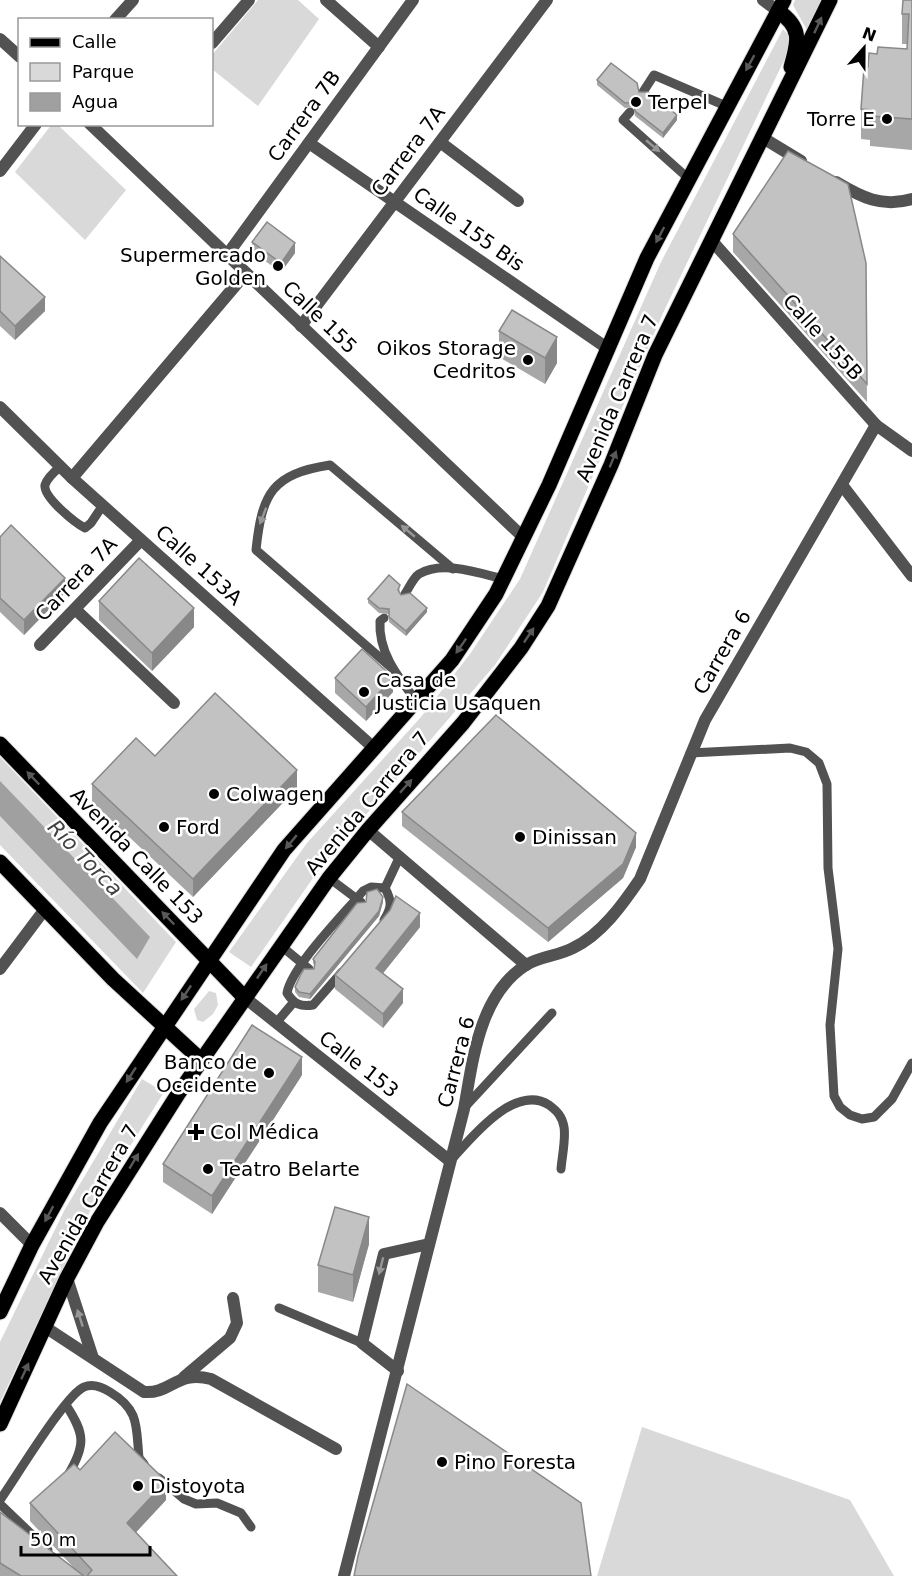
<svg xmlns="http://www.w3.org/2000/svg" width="912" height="1576" viewBox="0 0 912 1576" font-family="'DejaVu Sans',sans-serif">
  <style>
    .green { fill: #d9d9d9 }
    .water { fill: #a0a0a0 }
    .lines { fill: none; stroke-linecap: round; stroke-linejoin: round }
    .primary-casing { stroke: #dbdbdb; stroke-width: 17 }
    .service { stroke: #525252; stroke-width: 9 }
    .minor { stroke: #525252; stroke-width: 12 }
    .tertiary { stroke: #525252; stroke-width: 12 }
    .primary { stroke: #000; stroke-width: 15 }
    .wall { fill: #a7a7a7 }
    .shaded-wall { fill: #888 }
    .building { fill: #c2c2c2; stroke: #888; stroke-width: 1.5 }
    .oneway { fill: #595959 }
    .oneway2 { fill: #979797 }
    .poi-dot { fill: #000; stroke: #fff; stroke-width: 2 }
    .labels { text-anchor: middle; stroke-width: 5; stroke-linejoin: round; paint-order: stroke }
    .poi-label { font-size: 20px; fill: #000; stroke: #fff; text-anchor: start }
    .street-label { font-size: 20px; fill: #000; stroke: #fff }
    .water-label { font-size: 21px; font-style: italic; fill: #414141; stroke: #fff }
  </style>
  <rect width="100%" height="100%" fill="#fff"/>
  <g class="green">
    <polygon points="258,0 298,0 319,19 258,106 212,69 212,55"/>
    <polygon points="795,0 821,0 808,32 793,5"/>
    <polygon points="783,29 790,37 789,50 663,313 543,592 495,665 320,868 251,967 229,952 307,843 421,717 470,654 520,579 661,262"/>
    <polygon points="52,124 58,125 126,190 85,240 15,172"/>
    <polygon points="0,757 176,942 143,993 0,845"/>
    <polygon points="209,991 216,993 218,1005 213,1014 203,1022 197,1020 194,1009"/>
    <polygon points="142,1079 164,1092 92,1207 0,1402 0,1342 64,1211"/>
    <polygon points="642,1427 850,1500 894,1576 597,1576"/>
  </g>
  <polygon class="water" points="0,781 150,937 137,959 0,816"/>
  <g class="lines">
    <defs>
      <g id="primary">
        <path d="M778,11c25,17 20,31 13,56"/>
        <polyline points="0,744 244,997"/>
        <polyline points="0,862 113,979 201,1060"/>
        <polyline points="0,1312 32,1245 100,1123 284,850 452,660 496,594 549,485 647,258 784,0"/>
        <polyline points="0,1424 67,1278 97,1222 178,1094 329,878 368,830 463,723 521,648 548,606 611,465 655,355 830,0"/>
      </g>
    </defs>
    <use href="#primary" class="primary-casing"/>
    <g class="service">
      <polyline points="643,92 654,75 726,106"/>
      <polyline points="630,112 623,120 689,179"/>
      <path d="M61,466c-6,5 -14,12 -16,19 -2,12 30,38 40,43l6,-5 12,-18"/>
      <path d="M405,594c4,-6 8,-16 14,-20 23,-14 60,-1 84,5"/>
      <path d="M384,618l-4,3c-2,32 19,57 37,81"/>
      <path d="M393,669l-137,-119c6,-57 16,-76 74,-85l123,104"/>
      <polyline points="690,753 790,748 806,752 819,763 827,784 828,868 838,949 830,1025 834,1096 840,1107 850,1115 862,1119 874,1117 892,1099 912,1063"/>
      <polyline points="329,878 361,902"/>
      <path d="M384,920c8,-13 8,-19 1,-32l15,-32"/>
      <polyline points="280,945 309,969"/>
      <path d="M342,972l-29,33c-13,2 -19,-1 -26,-12 5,-27 57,-79 76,-102l8,-4 14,1"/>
      <polyline points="276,1023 293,1003"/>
      <polyline points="465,1107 552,1013"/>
      <path d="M452,1159c20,-22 63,-76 97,-54 8,6 13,11 15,22 2,12 -2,29 -3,42"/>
      <polyline points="279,1308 362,1343"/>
      <path d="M66,1405c19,29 20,40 2,70"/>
      <polyline points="159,1478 184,1499 196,1504 217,1503 241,1513 251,1527"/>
      <path d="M0,1500c15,-21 66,-106 84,-113 9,-4 18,0 26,5 30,18 26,35 29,66l5,6"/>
      <polyline points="0,1504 48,1550"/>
    </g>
    <g class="minor">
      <polyline points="326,0 379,47"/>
      <polyline points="115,20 133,0"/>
      <polyline points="0,39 20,57"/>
      <polyline points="212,43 249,0"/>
      <polyline points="90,124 524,538"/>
      <polyline points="763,138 801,161"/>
      <polyline points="440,142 518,201"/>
      <polyline points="309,143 607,348"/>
      <polyline points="0,171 36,124"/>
      <path d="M836,182c25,15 46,26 76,17"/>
      <polyline points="712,241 876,425 912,451"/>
      <polyline points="227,255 413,0"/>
      <polyline points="301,326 547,0"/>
      <polyline points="0,407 72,478 375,749"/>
      <polyline points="72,478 246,273"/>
      <polyline points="842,485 912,576"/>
      <polyline points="75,609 174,703"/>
      <polyline points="40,645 141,540"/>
      <polyline points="368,830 526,965"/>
      <polyline points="0,969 45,909"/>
      <polyline points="244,997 450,1161"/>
      <polyline points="0,1213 32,1245"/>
      <polyline points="67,1278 93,1358"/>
      <path d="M45,1327l99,65c27,2 33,-22 67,-13l125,70"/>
      <polyline points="398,1371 362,1343 384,1254 429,1244"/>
      <polyline points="184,1377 230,1338 237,1323 233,1298"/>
      <path d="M344,1576l120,-467c9,-49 15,-114 62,-144 15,-9 32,-9 47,-17 28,-13 50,-44 67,-69l65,-159 171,-295"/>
    </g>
    <polyline class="tertiary" points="763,0 778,11"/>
    <use href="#primary" class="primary"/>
  </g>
  <g class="wall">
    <polygon points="912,0 912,150 870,146 870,140 861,139 861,109 868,67 877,54 907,49 907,44 902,44 902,14"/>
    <polygon points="597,80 639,92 677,120 663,138 635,116 634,107 625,108 597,85"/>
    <polygon points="733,234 866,263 867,402 733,252"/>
    <polygon points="252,242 295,253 281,272 252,252"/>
    <polygon points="0,256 45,311 15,340 0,326"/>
    <polygon points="499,331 557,363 545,384 499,357"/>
    <polygon points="0,537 65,593 24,635 0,612"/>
    <polygon points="400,589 399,591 401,595 427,612 406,636 389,622 389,614 379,613 368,603 368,599"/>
    <polygon points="99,601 194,627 152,671 99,620"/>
    <polygon points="335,678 393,692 366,721 335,693"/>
    <polygon points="155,756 297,788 193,897 92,802 92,784"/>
    <polygon points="402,812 636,847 623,878 548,942 402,826"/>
    <polygon points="383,902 379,916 310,999 299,997 295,992 295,987 314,969 315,966 313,963 313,959"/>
    <polygon points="420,927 383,973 403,1003 383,1028 335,989 335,975"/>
    <polygon points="302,1075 212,1214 163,1182 163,1164"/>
    <polygon points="369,1244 353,1302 318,1292 318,1265"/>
    <polygon points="166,1500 136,1532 177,1576 0,1576 0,1512 74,1568 30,1521 30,1503"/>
  </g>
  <g class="shaded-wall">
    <polygon points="677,115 677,120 663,138 663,133"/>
    <polygon points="295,243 295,253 281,272 281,263"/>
    <polygon points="45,297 45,311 15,340 15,326"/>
    <polygon points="557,337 557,363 545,384 545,358"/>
    <polygon points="65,578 65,593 24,635 24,620"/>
    <polygon points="194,608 194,627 152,671 152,653"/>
    <polygon points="427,608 427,612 406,636 406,631"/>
    <polygon points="393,677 393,692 366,721 366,707"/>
    <polygon points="297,770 297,788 193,897 193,879"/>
    <polygon points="636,833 636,847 623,878 548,942 548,928"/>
    <polygon points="383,897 383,902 379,916 310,999 310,994"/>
    <polygon points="420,913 420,927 376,982 376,968"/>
    <polygon points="403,989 403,1003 383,1028 383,1014"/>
    <polygon points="302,1057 302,1075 212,1214 212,1196"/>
    <polygon points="369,1217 369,1244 353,1302 353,1275"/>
    <polygon points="166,1481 166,1500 127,1542 127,1523"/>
  </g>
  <g class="building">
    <polygon points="903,0 912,0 912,119 870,116 871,110 861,109 864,67 868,67 869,53 877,54 878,47 907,49 909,14 902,14"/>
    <polygon points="611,63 637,83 639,92 648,92 677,115 663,133 635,111 634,102 625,103 597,80"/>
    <polygon points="788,151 848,184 866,263 867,384 733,234"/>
    <polygon points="267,222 295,243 281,263 252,242"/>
    <polygon points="0,256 45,297 15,326 0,311"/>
    <polygon points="512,310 557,337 545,358 499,331"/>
    <polygon points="11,525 65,578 24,620 0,598 0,537"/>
    <polygon points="139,558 194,608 152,653 99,601"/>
    <polygon points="389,575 400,585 398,590 401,595 410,593 427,608 406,631 389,617 389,609 379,608 368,599"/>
    <polygon points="362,649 393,677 366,707 335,678"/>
    <polygon points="215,693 297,770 193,879 92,784 136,738 155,756"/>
    <polygon points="496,715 636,833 623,864 548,928 402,812"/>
    <polygon points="377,889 383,897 379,911 310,994 299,992 295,987 301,974 304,969 314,969 315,962 313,959 357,903 366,902 367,892"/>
    <polygon points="396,896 420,913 376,968 403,989 383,1014 335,975 390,910"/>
    <polygon points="252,1025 302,1057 212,1196 163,1164"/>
    <polygon points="335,1207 369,1217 353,1275 318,1265"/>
    <polygon points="407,1384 581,1503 591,1576 354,1576 358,1556"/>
    <polygon points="115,1432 166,1481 127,1523 177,1576 87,1576 92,1570 30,1503 74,1464 80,1470"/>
    <polygon points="0,1512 84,1576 21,1576 0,1563"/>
  </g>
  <defs><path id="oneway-solid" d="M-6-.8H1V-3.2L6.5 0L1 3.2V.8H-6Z" transform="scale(1.5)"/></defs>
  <g class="oneway">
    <use href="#oneway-solid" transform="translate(818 25) rotate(-65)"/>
    <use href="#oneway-solid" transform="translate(750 63) rotate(119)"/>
    <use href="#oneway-solid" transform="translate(660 235) rotate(118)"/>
    <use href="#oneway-solid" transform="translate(613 459) rotate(-68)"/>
    <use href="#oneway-solid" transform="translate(529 635) rotate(-56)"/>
    <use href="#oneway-solid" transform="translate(461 646) rotate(125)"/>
    <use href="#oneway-solid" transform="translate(33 778) rotate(-134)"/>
    <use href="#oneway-solid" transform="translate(406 786) rotate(-48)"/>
    <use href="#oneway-solid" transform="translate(291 842) rotate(130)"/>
    <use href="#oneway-solid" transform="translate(168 918) rotate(-134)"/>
    <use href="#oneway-solid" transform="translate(262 971) rotate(-56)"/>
    <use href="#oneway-solid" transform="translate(186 993) rotate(124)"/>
    <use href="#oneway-solid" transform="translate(131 1075) rotate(123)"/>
    <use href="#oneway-solid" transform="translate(134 1161) rotate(-59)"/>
    <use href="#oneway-solid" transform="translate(49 1214) rotate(118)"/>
    <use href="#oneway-solid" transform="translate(25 1371) rotate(-65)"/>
  </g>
  <g class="oneway2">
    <use href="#oneway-solid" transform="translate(653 146) rotate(40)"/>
    <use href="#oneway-solid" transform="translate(263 516) rotate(111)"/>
    <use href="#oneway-solid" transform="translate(408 531) rotate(-140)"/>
    <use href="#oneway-solid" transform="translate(381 1266) rotate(104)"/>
    <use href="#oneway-solid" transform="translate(80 1318) rotate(-108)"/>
  </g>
  <g class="poi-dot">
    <circle cx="636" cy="102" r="6"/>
    <circle cx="887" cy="119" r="6"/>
    <circle cx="278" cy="266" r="6"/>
    <circle cx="528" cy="360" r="6"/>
    <circle cx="364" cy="692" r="6"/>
    <circle cx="214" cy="794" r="6"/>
    <circle cx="164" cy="827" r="6"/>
    <circle cx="520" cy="837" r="6"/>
    <circle cx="269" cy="1073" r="6"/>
    <path d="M193 1123h6v6h6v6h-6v6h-6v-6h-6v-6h6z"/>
    <circle cx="208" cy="1169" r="6"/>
    <circle cx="442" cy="1462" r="6"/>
    <circle cx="138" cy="1486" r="6"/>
  </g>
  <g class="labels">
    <g class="poi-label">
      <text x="648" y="109">Terpel</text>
      <text x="875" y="126" text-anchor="end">Torre E</text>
      <text x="266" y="262" text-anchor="end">Supermercado<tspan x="266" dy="23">Golden</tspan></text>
      <text x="516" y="355" text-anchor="end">Oikos Storage<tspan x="516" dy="23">Cedritos</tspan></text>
      <text x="376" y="687">Casa de<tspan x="376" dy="23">Justicia Usaquen</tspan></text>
      <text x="226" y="801">Colwagen</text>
      <text x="176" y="834">Ford</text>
      <text x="532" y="844">Dinissan</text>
      <text x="257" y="1069" text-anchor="end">Banco de<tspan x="257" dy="23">Occidente</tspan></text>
      <text x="210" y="1139">Col Médica</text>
      <text x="220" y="1176">Teatro Belarte</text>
      <text x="454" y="1469">Pino Foresta</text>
      <text x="150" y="1493">Distoyota</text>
    </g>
    <g class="street-label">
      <text transform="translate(304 116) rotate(-54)" y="7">Carrera 7B</text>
      <text transform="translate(408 151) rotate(-53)" y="7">Carrera 7A</text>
      <text transform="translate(469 229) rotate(35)" y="7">Calle 155 Bis</text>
      <text transform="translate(320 317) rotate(44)" y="7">Calle 155</text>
      <text transform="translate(823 337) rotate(48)" y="7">Calle 155B</text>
      <text transform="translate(617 398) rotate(-67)" y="7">Avenida Carrera 7</text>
      <text transform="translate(199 565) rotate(42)" y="7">Calle 153A</text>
      <text transform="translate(76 579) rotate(-46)" y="7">Carrera 7A</text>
      <text transform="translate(722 652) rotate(-60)" y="7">Carrera 6</text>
      <text transform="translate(367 803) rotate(-50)" y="7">Avenida Carrera 7</text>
      <text transform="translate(137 856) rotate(46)" y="7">Avenida Calle 153</text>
      <text transform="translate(456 1062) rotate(-75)" y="7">Carrera 6</text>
      <text transform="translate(359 1064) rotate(38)" y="7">Calle 153</text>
      <text transform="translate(88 1204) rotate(-60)" y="7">Avenida Carrera 7</text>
    </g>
    <g class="water-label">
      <text transform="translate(85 858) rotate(46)" y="7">Río Torca</text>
    </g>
  </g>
  <rect x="18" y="18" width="195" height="108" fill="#ffffff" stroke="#999999" stroke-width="1.5"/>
  <rect x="30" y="38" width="30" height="9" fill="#000000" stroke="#999999" stroke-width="1.5"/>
  <text x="72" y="48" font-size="18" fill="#000000">Calle</text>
  <rect x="30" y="63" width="30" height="18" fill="#d9d9d9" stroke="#999999" stroke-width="1.5"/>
  <text x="72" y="78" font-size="18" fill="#000000">Parque</text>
  <rect x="30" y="93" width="30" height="18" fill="#a0a0a0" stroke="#999999" stroke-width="1.5"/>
  <text x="72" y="108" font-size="18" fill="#000000">Agua</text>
  <g transform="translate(864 48) rotate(21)" stroke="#ffffff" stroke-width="4.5" paint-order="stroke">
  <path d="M0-4.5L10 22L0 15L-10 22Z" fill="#000000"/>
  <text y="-9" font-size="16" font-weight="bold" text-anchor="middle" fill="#000000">N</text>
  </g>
  <path d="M21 1546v9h129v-9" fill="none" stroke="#000000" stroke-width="3"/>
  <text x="30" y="1546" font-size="18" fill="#000000" stroke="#ffffff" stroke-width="4.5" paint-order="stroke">50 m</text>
</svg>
